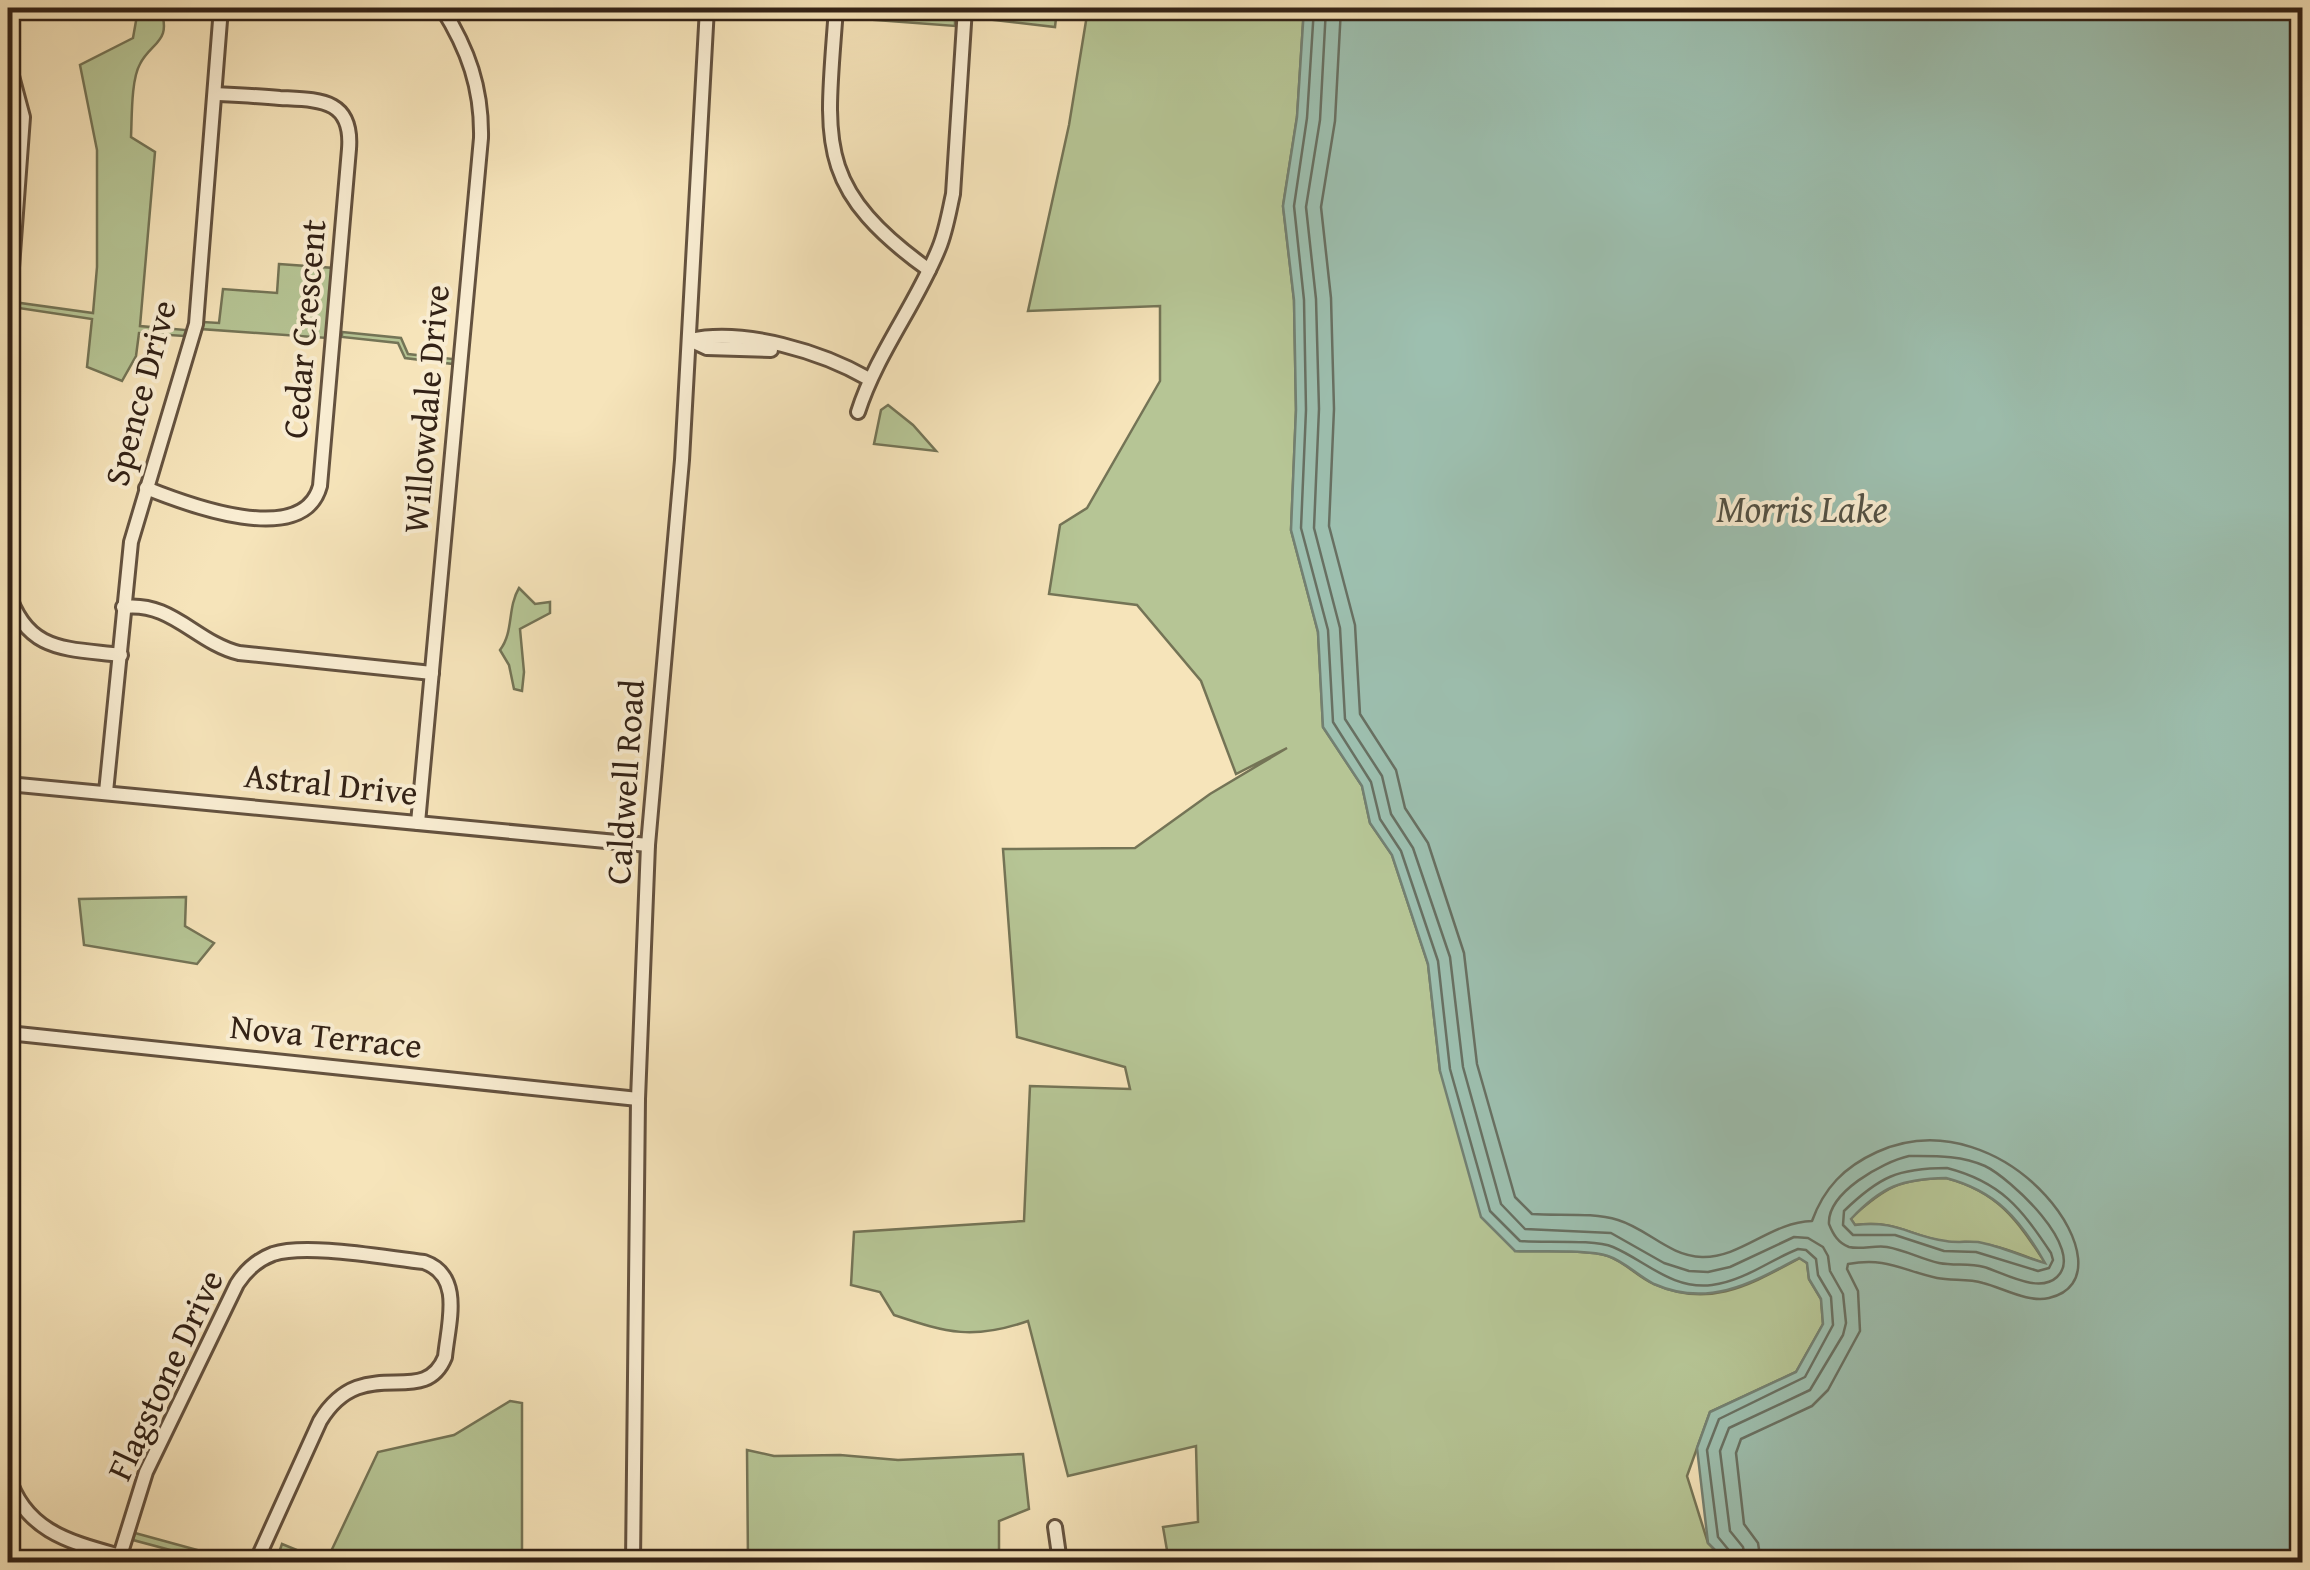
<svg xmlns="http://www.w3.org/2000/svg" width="2310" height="1570" viewBox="0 0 2310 1570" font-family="'Gentium Book Plus',serif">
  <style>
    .green { fill: #b6c595; stroke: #747456; stroke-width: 2.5 }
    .water { fill: #9dbfaf; stroke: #738072; stroke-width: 2.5; fill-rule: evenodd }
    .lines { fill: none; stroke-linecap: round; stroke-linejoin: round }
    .shore { stroke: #687062; stroke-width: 2.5 }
    .minor-casing { stroke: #64523f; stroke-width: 18 }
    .minor { stroke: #f9edd2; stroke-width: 12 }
    .labels { text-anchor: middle; stroke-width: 8; stroke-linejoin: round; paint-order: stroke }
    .street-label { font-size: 35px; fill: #332216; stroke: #f9edd2 }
    .water-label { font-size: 38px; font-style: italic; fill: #535144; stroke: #f9edd2 }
  </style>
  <rect width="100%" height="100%" fill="#f6e4ba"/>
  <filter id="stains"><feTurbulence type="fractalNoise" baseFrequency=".002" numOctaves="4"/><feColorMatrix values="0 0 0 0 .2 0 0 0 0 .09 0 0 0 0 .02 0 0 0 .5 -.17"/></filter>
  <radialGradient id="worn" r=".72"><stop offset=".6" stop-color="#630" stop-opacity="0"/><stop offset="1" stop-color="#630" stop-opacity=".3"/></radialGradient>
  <g class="green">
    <path d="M132,8h28c13,34 -9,34 -20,56 -9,16 -8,53 -9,73l24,15 -15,174 46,4 -2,6 -45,-3 -3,23 -14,25 -35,-14 5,-48 -80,-12 1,-5 80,11 4,-46v-117l-17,-85 53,-27 3,-17z"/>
    <path d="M1082,8h222l-7,109 -14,89 11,94 2,110 -5,120 27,102 5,95 39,59 8,37 22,32 36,109 12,107 75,180c23,1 73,-2 93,5 17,6 30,21 46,28 57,25 97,0 146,-26l7,5 2,16 12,20 2,25 -27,48 -86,40 -23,64 21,67 19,19h-558l-6,-35 35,-5 -2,-76 -128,30 -40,-155c-55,19 -80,12 -134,-6l-14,-23 -29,-7 3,-53 170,-11 6,-135 100,3 -5,-22 -108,-30 -14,-188 132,-1 75,-54 77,-46 -51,26 -35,-93 -64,-76 -88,-11 11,-69 27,-17 73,-127v-75l-132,5 41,-186 17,-104z"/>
    <polygon points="978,10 1056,18 1055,27 976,18"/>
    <polygon points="850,12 955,20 955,26 850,18"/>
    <polygon points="279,264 334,268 327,338 201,329 203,322 219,323 223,289 277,293"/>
    <polygon points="342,332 401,338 408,354 453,359 453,364 405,358 398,343 342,337"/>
    <polygon points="888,405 913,425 936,451 874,444 881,410"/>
    <path d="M519,588l16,16 15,-2v11l-30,16 4,43 -2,19 -8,-2 -5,-24 -9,-15c14,-18 7,-42 19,-62z"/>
    <polygon points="186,897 185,926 214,943 197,964 84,945 79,899"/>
    <path d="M1946,1178c53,14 71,42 100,86 -22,-8 -45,-18 -68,-21 -10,-2 -21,0 -31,-1 -39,-6 -48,-22 -92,-17l-5,-7c38,-31 47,-39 96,-40z"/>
    <polygon points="510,1401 522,1403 522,1562 282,1562 276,1561 282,1544 326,1562 378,1452 454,1435"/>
    <polygon points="747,1450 774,1456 840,1455 898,1460 1023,1454 1029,1509 999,1521 999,1562 748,1562"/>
    <polygon points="135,1533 241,1562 215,1562 133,1540"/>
  </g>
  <path class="water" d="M1304,8h998v1554h-575l-19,-19 -11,-95 13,-36 86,-40 27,-48 -2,-25 -12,-20 -2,-16 -8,-5c-47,25 -91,50 -145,26 -16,-8 -30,-23 -46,-28 -20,-7 -70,-4 -93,-5l-34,-34 -41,-146 -12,-107 -36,-109 -22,-32 -8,-37 -39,-59 -5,-95 -27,-102 5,-120 -2,-110 -11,-94 14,-89zM1946,1178c50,13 74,41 99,85 -22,-6 -44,-17 -67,-21 -11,-1 -21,1 -32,-1 -38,-5 -47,-21 -91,-16l-4,-6c31,-33 51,-40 95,-41z"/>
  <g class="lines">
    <g class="shore">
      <path d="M1314,8l-7,110 -13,88 10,94 2,110 -5,118 27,102 5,92 38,60 9,37 21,32 37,110 12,108 40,142 30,30c23,2 74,-2 93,6 33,14 59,43 99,38 32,-4 58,-25 86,-36l8,1 10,9 2,16 13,22 2,28 -28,52 -86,42 -12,31 11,87 14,17 2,8"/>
      <polyline points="1326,8 1320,120 1306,207 1316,299 1319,409 1314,528 1340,628 1345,719 1382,776 1391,814 1413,848 1450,957 1463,1067 1501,1204 1525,1229 1611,1233 1664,1263 1689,1271 1708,1272 1730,1267 1794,1237 1808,1238 1823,1247 1828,1256 1830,1271 1843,1294 1846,1323 1843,1335 1810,1390 1729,1428 1720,1451 1730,1531 1743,1547 1746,1562"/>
      <path d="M1341,8l-6,113 -14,86 10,91 3,111 -5,117 26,99 5,89 36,56 9,38 23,35 36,110 13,111 38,133 17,17c27,2 60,-2 86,6 30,9 51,36 84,37 39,1 69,-35 110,-36 12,-33 32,-54 65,-69 131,-59 261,126 172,146 -21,5 -46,-10 -66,-15 -15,-5 -31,-2 -46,-5 -36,-8 -50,-21 -89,-14l-1,5 11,22 2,40 -32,59 -16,16 -71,33 -5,14 8,71 14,19 3,19"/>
      <path d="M1909,1156c26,0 52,-1 76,10 25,12 102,83 72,111 -18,17 -53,-4 -73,-10 -15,-4 -30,-1 -45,-4 -18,-4 -34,-13 -52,-16 -12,-2 -26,3 -38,0 -11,-4 -16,-13 -20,-23 -2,-31 53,-62 80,-68z"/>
      <path d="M1947,1168c54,14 74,40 104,85l2,7 -4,8 -11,3 -62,-19 -32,-1 -49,-16h-42l-10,-10 1,-14c35,-34 54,-43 103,-43z"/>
    </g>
    <defs>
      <g id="minor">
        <path d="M836,8c-9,131 -24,178 93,262"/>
        <polyline points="8,61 23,117 8,322"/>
        <path d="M690,340c54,-12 132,12 179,39"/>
        <polyline points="692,341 707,348 771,350"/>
        <path d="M858,412c19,-59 58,-107 81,-164 7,-17 10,-36 14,-54l12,-186"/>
        <path d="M146,488c40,16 157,61 174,-2l29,-337c4,-51 -31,-49 -69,-51 -21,-2 -43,-3 -64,-4"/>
        <path d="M8,592c19,61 58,56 113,63"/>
        <path d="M123,607c49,-6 72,35 116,46l193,20"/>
        <polyline points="8,784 648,845"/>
        <polyline points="106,792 131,542 196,324 221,8"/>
        <path d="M418,823l63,-685c1,-50 -13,-89 -39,-130"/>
        <polyline points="8,836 11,785"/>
        <polyline points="8,1033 638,1099"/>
        <path d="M8,1475c16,56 62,67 112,81"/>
        <polyline points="1055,1527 1060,1562"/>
        <path d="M118,1562l28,-90 91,-188c9,-14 20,-24 36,-30 34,-11 113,4 151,8 40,14 24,62 21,95 -22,54 -82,-7 -125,64l-64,141"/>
        <polyline points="633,1562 638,1099 648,845 682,460 707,8"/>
      </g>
    </defs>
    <use href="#minor" class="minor-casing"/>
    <use href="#minor" class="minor"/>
  </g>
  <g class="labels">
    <g class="street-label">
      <text transform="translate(304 329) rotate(-85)" y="12">Cedar Crescent</text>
      <text transform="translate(140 393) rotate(-75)" y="12">Spence Drive</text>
      <text transform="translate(426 409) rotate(-85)" y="12">Willowdale Drive</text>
      <text transform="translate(625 782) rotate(-86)" y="12">Caldwell Road</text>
      <text transform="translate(331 784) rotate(6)" y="12">Astral Drive</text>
      <text transform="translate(326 1036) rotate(6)" y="12">Nova Terrace</text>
      <text transform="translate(165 1375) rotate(-65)" y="12">Flagstone Drive</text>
    </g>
    <g class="water-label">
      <text x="1802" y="522">Morris Lake</text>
    </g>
  </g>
  <rect width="2310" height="1570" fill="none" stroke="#f6e4ba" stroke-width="40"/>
  <rect x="10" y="10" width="2290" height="1550" fill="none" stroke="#332216" stroke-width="5"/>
  <rect x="20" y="20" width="2270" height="1530" fill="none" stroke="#332216" stroke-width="2.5"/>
  <rect width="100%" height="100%" filter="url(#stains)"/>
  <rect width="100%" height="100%" fill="url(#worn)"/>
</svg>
